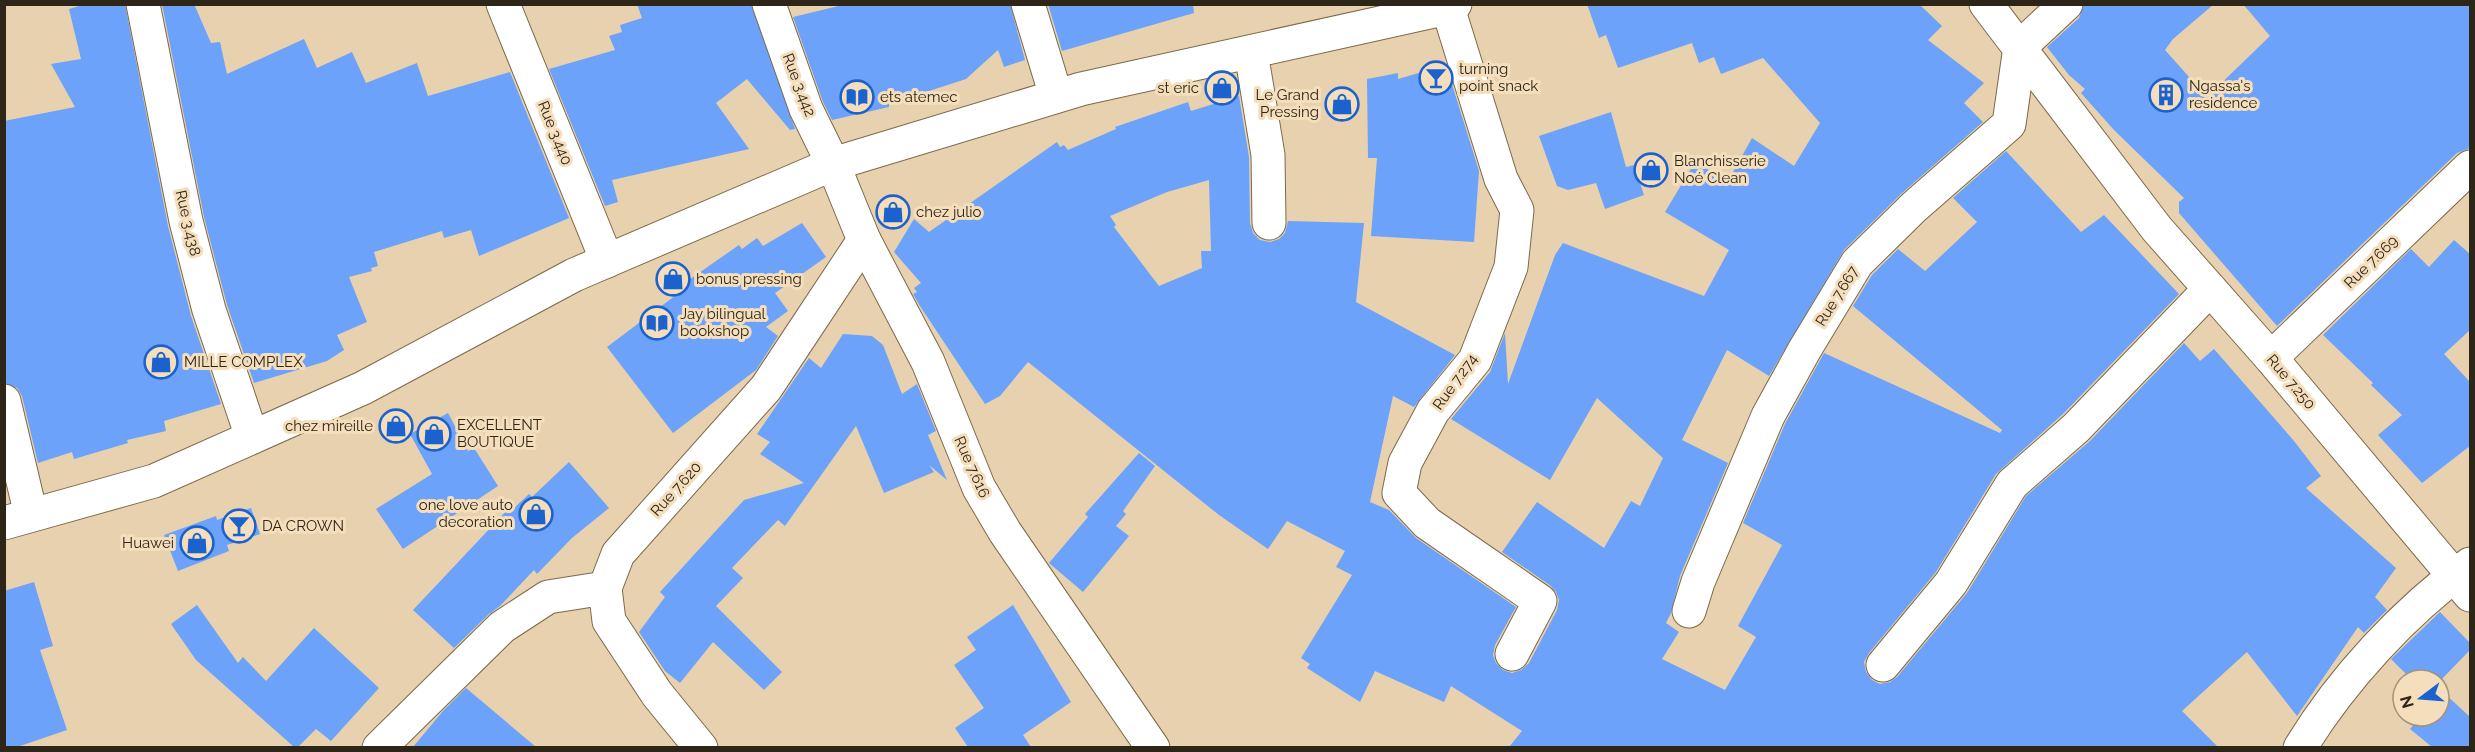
<svg xmlns="http://www.w3.org/2000/svg" width="2475" height="752" viewBox="0 0 2475 752" font-family="Raleway,sans-serif">
  <style>
    .building { fill: #6ca2f9; fill-rule: evenodd }
    .lines { fill: none; stroke-linecap: round; stroke-linejoin: round }
    .minor-casing { stroke: #7c694a; stroke-width: 35 }
    .major-casing { stroke: #7c694a; stroke-width: 35 }
    .minor { stroke: #fff; stroke-width: 33 }
    .major { stroke: #fff; stroke-width: 33 }
    .labels { text-anchor: middle; stroke-width: 6; stroke-linejoin: round; paint-order: stroke }
    .poi-label { font-size: 15px; fill: #2d2518; stroke: #f4debc; text-anchor: start }
    .street-label { font-size: 15px; fill: #2d2518; stroke: #f4debc }
  </style>
  <rect width="100%" height="100%" fill="#e7d1af"/>
  <g class="building">
    <polygon points="86,4 125,4 168,226 191,316 221,404 164,421 166,431 127,440 128,443 74,459 72,452 38,463 22,396 17,388 4,383 4,121 75,107 51,64 81,59 69,9"/>
    <polygon points="162,4 194,4 211,43 220,42 227,74 304,39 317,68 352,52 366,83 417,63 428,96 510,72 569,218 479,256 471,230 444,238 442,231 374,252 378,266 371,268 372,271 349,277 367,322 337,335 344,350 327,361 254,383 227,305 204,217"/>
    <polygon points="637,4 751,4 795,129 790,130 747,79 716,103 749,149 612,180 618,202 605,206 549,69 615,50 609,36 622,32 620,25 642,18"/>
    <polygon points="847,4 1010,4 1025,60 1004,67 998,50 966,79 889,104 889,107 832,120 823,102 793,17"/>
    <polygon points="1048,4 1193,4 1194,13 1062,51"/>
    <path d="M1587,4h332l23,22 -14,14 56,43 -20,20 19,19 -82,72 -57,56 -75,126 -42,-26 -45,90 46,23 -48,113 -9,37 -5,10 13,9 -17,27 63,31 31,-53 -18,-11 44,-81 -39,-22 42,-99 39,-71 176,80 2,-3 -149,-124 19,-31 26,-26 27,22 52,-49 -24,-24 53,-47 75,81 23,-17 75,79 -116,120 -67,60 -60,98 -67,81 -5,9 2,10 6,8 8,4 10,-2 7,-5 70,-84 59,-97 64,-55 94,-98 16,18 14,-12 80,92 27,35 -15,12 90,80 -21,29 12,13 -23,23 -6,-6 -61,89 -50,-64 -65,59 36,36h-709l13,-16 -71,-45 -7,16 -69,-31 -15,31 -53,-34 3,-4 -9,-6 51,-83 -16,-8 9,-16 -58,-30 -19,28 -49,-34 -191,-153 -28,34 -15,8 -65,-98 -7,-12 4,-2 -3,-4 7,-5 -27,-31 20,-33 15,13 128,-90 3,5 4,-2 4,5 48,-21 -1,-2 73,-25 3,9 48,-15 10,61 1,66 3,10 7,7 10,2 9,-3 6,-6 3,-12 76,2 -8,79 99,53 -41,52 -21,-11 -23,106 19,8 27,28 100,69 -21,38 -2,10 3,8 7,7 9,3 9,-3 8,-7 28,-53 2,-10 -3,-8 -5,-6 -49,-34 35,-50 67,46 27,-47 9,5 23,-48 -66,-60 -47,82 -99,-61 39,-47 15,-39 3,51 47,-129 8,-12 141,53 25,-46 -64,-38 30,-50 33,19 24,-43 42,28 26,-43 -57,-65 -42,16 -7,-17 -15,6 -7,-20 -74,25 -12,-33 -7,3zM1209,180l2,71h-10l1,17 -43,18 -45,-59 2,-2 -6,-9 57,-24z"/>
    <polygon points="2084,4 2214,4 2173,39 2165,50 2207,97 2270,36 2243,4 2470,4 2470,148 2457,153 2277,326 2179,213 2179,202 2184,198 2114,130 2081,93 2085,89 2069,75 2047,47 2079,18"/>
    <polygon points="1446,65 1479,171 1474,242 1371,236 1377,158 1368,158 1367,79 1398,73 1398,79"/>
    <polygon points="1611,112 1626,167 1634,165 1644,195 1605,209 1596,183 1568,190 1557,186 1539,136"/>
    <polygon points="802,223 826,257 775,293 788,311 766,327 778,336 756,370 673,433 607,347 688,286 686,282 739,245 742,249 757,238 763,246"/>
    <polygon points="2454,240 2470,254 2470,330 2444,354 2470,382 2470,446 2422,483 2378,435 2402,415 2371,385 2373,383 2323,335 2411,249 2429,267"/>
    <polygon points="843,334 872,336 883,345 902,394 917,384 936,431 928,435 947,480 929,465 934,472 884,493 856,426 785,526 778,520 732,568 743,578 716,606 782,672 764,690 713,642 680,683 665,671 639,632 665,597 660,592 744,500 804,483 760,454 770,442 757,434 809,358 821,368"/>
    <polygon points="448,413 468,451 474,448 498,486 403,549 376,509 432,474 410,434"/>
    <polygon points="1139,453 1155,466 1123,511 1126,514 1116,526 1129,536 1083,592 1049,563 1088,517 1085,514"/>
    <polygon points="569,462 609,508 572,538 537,574 534,570 500,606 489,614 454,648 413,610 511,506 513,509 529,494 532,497"/>
    <polygon points="251,508 260,534 227,545 229,551 178,571 164,535 216,516 217,520"/>
    <polygon points="34,582 53,646 40,650 67,730 17,747 4,747 4,591"/>
    <polygon points="197,605 238,663 243,657 266,681 314,628 379,688 331,741 316,729 298,747 294,747 196,660 171,624"/>
    <polygon points="1013,605 1071,702 1023,735 1031,747 968,747 955,728 984,708 954,665 976,650 967,637"/>
    <polygon points="2440,612 2470,643 2470,650 2439,682 2439,680 2412,680 2391,659"/>
    <polygon points="466,688 536,747 413,747 443,711"/>
    <polygon points="2443,692 2470,717 2470,747 2432,747 2410,729 2422,716 2439,716 2439,697"/>
  </g>
  <g class="lines">
    <defs>
      <g id="minor">
        <polyline points="143,4 186,221 209,310 252,437"/>
        <polyline points="503,4 607,261"/>
        <polyline points="769,4 806,109 833,164 864,240 928,362 979,488 1005,532 1153,748"/>
        <polyline points="1028,4 1056,96"/>
        <polyline points="1986,4 2157,229 2271,358 2470,595"/>
        <polyline points="1448,8 1501,179 1517,210 1511,267 1475,360 1433,411 1405,463 1399,493 1427,523 1540,601 1512,654"/>
        <polyline points="1251,52 1268,155 1269,223"/>
        <polyline points="2271,358 2470,167"/>
        <polyline points="4,401 31,515"/>
        <polyline points="1689,611 1698,582 1768,416 1805,349 1857,263 1914,207 2009,124 2020,47 2066,4"/>
        <polyline points="1883,665 1951,583 2012,484 2076,428 2210,289"/>
        <polyline points="379,748 502,627 548,597 605,588"/>
        <polyline points="701,748 657,694 609,621 605,588 618,554 766,388 864,240"/>
        <path d="M2300,748c42,-69 105,-137 170,-184"/>
      </g>
      <polyline id="major" points="4,523 154,481 363,388 574,275 833,164 1081,89 1448,8 1455,4"/>
    </defs>
    <use href="#minor" class="minor-casing"/>
    <use href="#major" class="major-casing"/>
    <use href="#minor" class="minor"/>
    <use href="#major" class="major"/>
  </g>
  <defs>
    <symbol id="bar-ring" viewBox="-11 -11 22 22"><circle r="9.5" fill="#f4debc" stroke="#1c62ce" stroke-width="1.5"/><path d="M-6-5H6L.8 .8V4.5H3.5V6h-7V4.5H-.8V.8Z" fill="#1c62ce"/></symbol>
    <symbol id="shop-ring" viewBox="-11 -11 22 22"><circle r="9.5" fill="#f4debc" stroke="#1c62ce" stroke-width="1.5"/><path d="M-5-2.5h2.3a2.7 3.5 0 0 1 5.4 0H5L5.5 6h-11ZM-1.5-2.5h3a1.5 2.3 0 0 0-3 0Z" fill="#1c62ce"/></symbol>
    <symbol id="building-ring" viewBox="-11 -11 22 22"><circle r="9.5" fill="#f4debc" stroke="#1c62ce" stroke-width="1.5"/><path d="M-4-6H4V6H1V3H-1V6H-4ZM-2.5-4.3h1.7v1.8h-1.7ZM.8-4.3h1.7v1.8H.8ZM-2.5-1h1.7V.8h-1.7ZM.8-1h1.7V.8H.8Z" fill="#1c62ce"/></symbol>
    <symbol id="library-ring" viewBox="-11 -11 22 22"><circle r="9.5" fill="#f4debc" stroke="#1c62ce" stroke-width="1.5"/><path d="M-6-4Q-3-5.5-.7-3.5V5Q-3 3-6 4ZM6-4Q3-5.5 .7-3.5V5Q3 3 6 4Z" fill="#1c62ce"/></symbol>
  </defs>
  <g fill-rule="evenodd">
    <use href="#bar-ring" x="1417" y="59" width="38" height="38"/>
    <use href="#shop-ring" x="1203" y="69" width="38" height="38"/>
    <use href="#building-ring" x="2147" y="76" width="38" height="38"/>
    <use href="#library-ring" x="838" y="78" width="38" height="38"/>
    <use href="#shop-ring" x="1323" y="85" width="38" height="38"/>
    <use href="#shop-ring" x="1632" y="151" width="38" height="38"/>
    <use href="#shop-ring" x="874" y="193" width="38" height="38"/>
    <use href="#shop-ring" x="654" y="260" width="38" height="38"/>
    <use href="#library-ring" x="638" y="304" width="38" height="38"/>
    <use href="#shop-ring" x="142" y="343" width="38" height="38"/>
    <use href="#shop-ring" x="377" y="407" width="38" height="38"/>
    <use href="#shop-ring" x="415" y="415" width="38" height="38"/>
    <use href="#shop-ring" x="517" y="495" width="38" height="38"/>
    <use href="#bar-ring" x="220" y="507" width="38" height="38"/>
    <use href="#shop-ring" x="178" y="524" width="38" height="38"/>
  </g>
  <g class="labels">
    <g class="poi-label">
      <text x="1459" y="74">turning<tspan x="1459" dy="17">point snack</tspan></text>
      <text x="2189" y="91">Ngassa's<tspan x="2189" dy="17">residence</tspan></text>
      <text x="1199" y="93" text-anchor="end">st eric</text>
      <text x="1319" y="100" text-anchor="end">Le Grand<tspan x="1319" dy="17">Pressing</tspan></text>
      <text x="880" y="102">ets atemec</text>
      <text x="1674" y="166">Blanchisserie<tspan x="1674" dy="17">Noé Clean</tspan></text>
      <text x="916" y="217">chez julio</text>
      <text x="696" y="284">bonus pressing</text>
      <text x="680" y="319">Jay bilingual<tspan x="680" dy="17">bookshop</tspan></text>
      <text x="184" y="367">MILLE COMPLEX</text>
      <text x="457" y="430">EXCELLENT<tspan x="457" dy="17">BOUTIQUE</tspan></text>
      <text x="373" y="431" text-anchor="end">chez mireille</text>
      <text x="513" y="510" text-anchor="end">one love auto<tspan x="513" dy="17">decoration</tspan></text>
      <text x="262" y="531">DA CROWN</text>
      <text x="174" y="548" text-anchor="end">Huawei</text>
    </g>
    <g class="street-label">
      <text transform="translate(799 85) rotate(69)" y="5">Rue 3.442</text>
      <text transform="translate(555 133) rotate(68)" y="5">Rue 3.440</text>
      <text transform="translate(188 223) rotate(77)" y="5">Rue 3.438</text>
      <text transform="translate(2371 262) rotate(-44)" y="5">Rue 7.669</text>
      <text transform="translate(1837 296) rotate(-58)" y="5">Rue 7.667</text>
      <text transform="translate(1455 382) rotate(-54)" y="5">Rue 7.274</text>
      <text transform="translate(2291 382) rotate(50)" y="5">Rue 7.250</text>
      <text transform="translate(972 467) rotate(66)" y="5">Rue 7.616</text>
      <text transform="translate(676 489) rotate(-48)" y="5">Rue 7.620</text>
    </g>
  </g>
  <rect width="2475" height="752" fill="none" stroke="#2d2518" stroke-width="12"/>
  <g transform="translate(2421 698) rotate(254)"><circle r="28" fill="#f4debc" stroke="#a4947a" stroke-width="1.5"/>
  <path d="M0-4.5L10 22L0 15L-10 22Z" fill="#1c62ce"/>
  <text y="-9" font-size="16" font-weight="bold" text-anchor="middle" fill="#2d2518">N</text>
  </g>
</svg>
